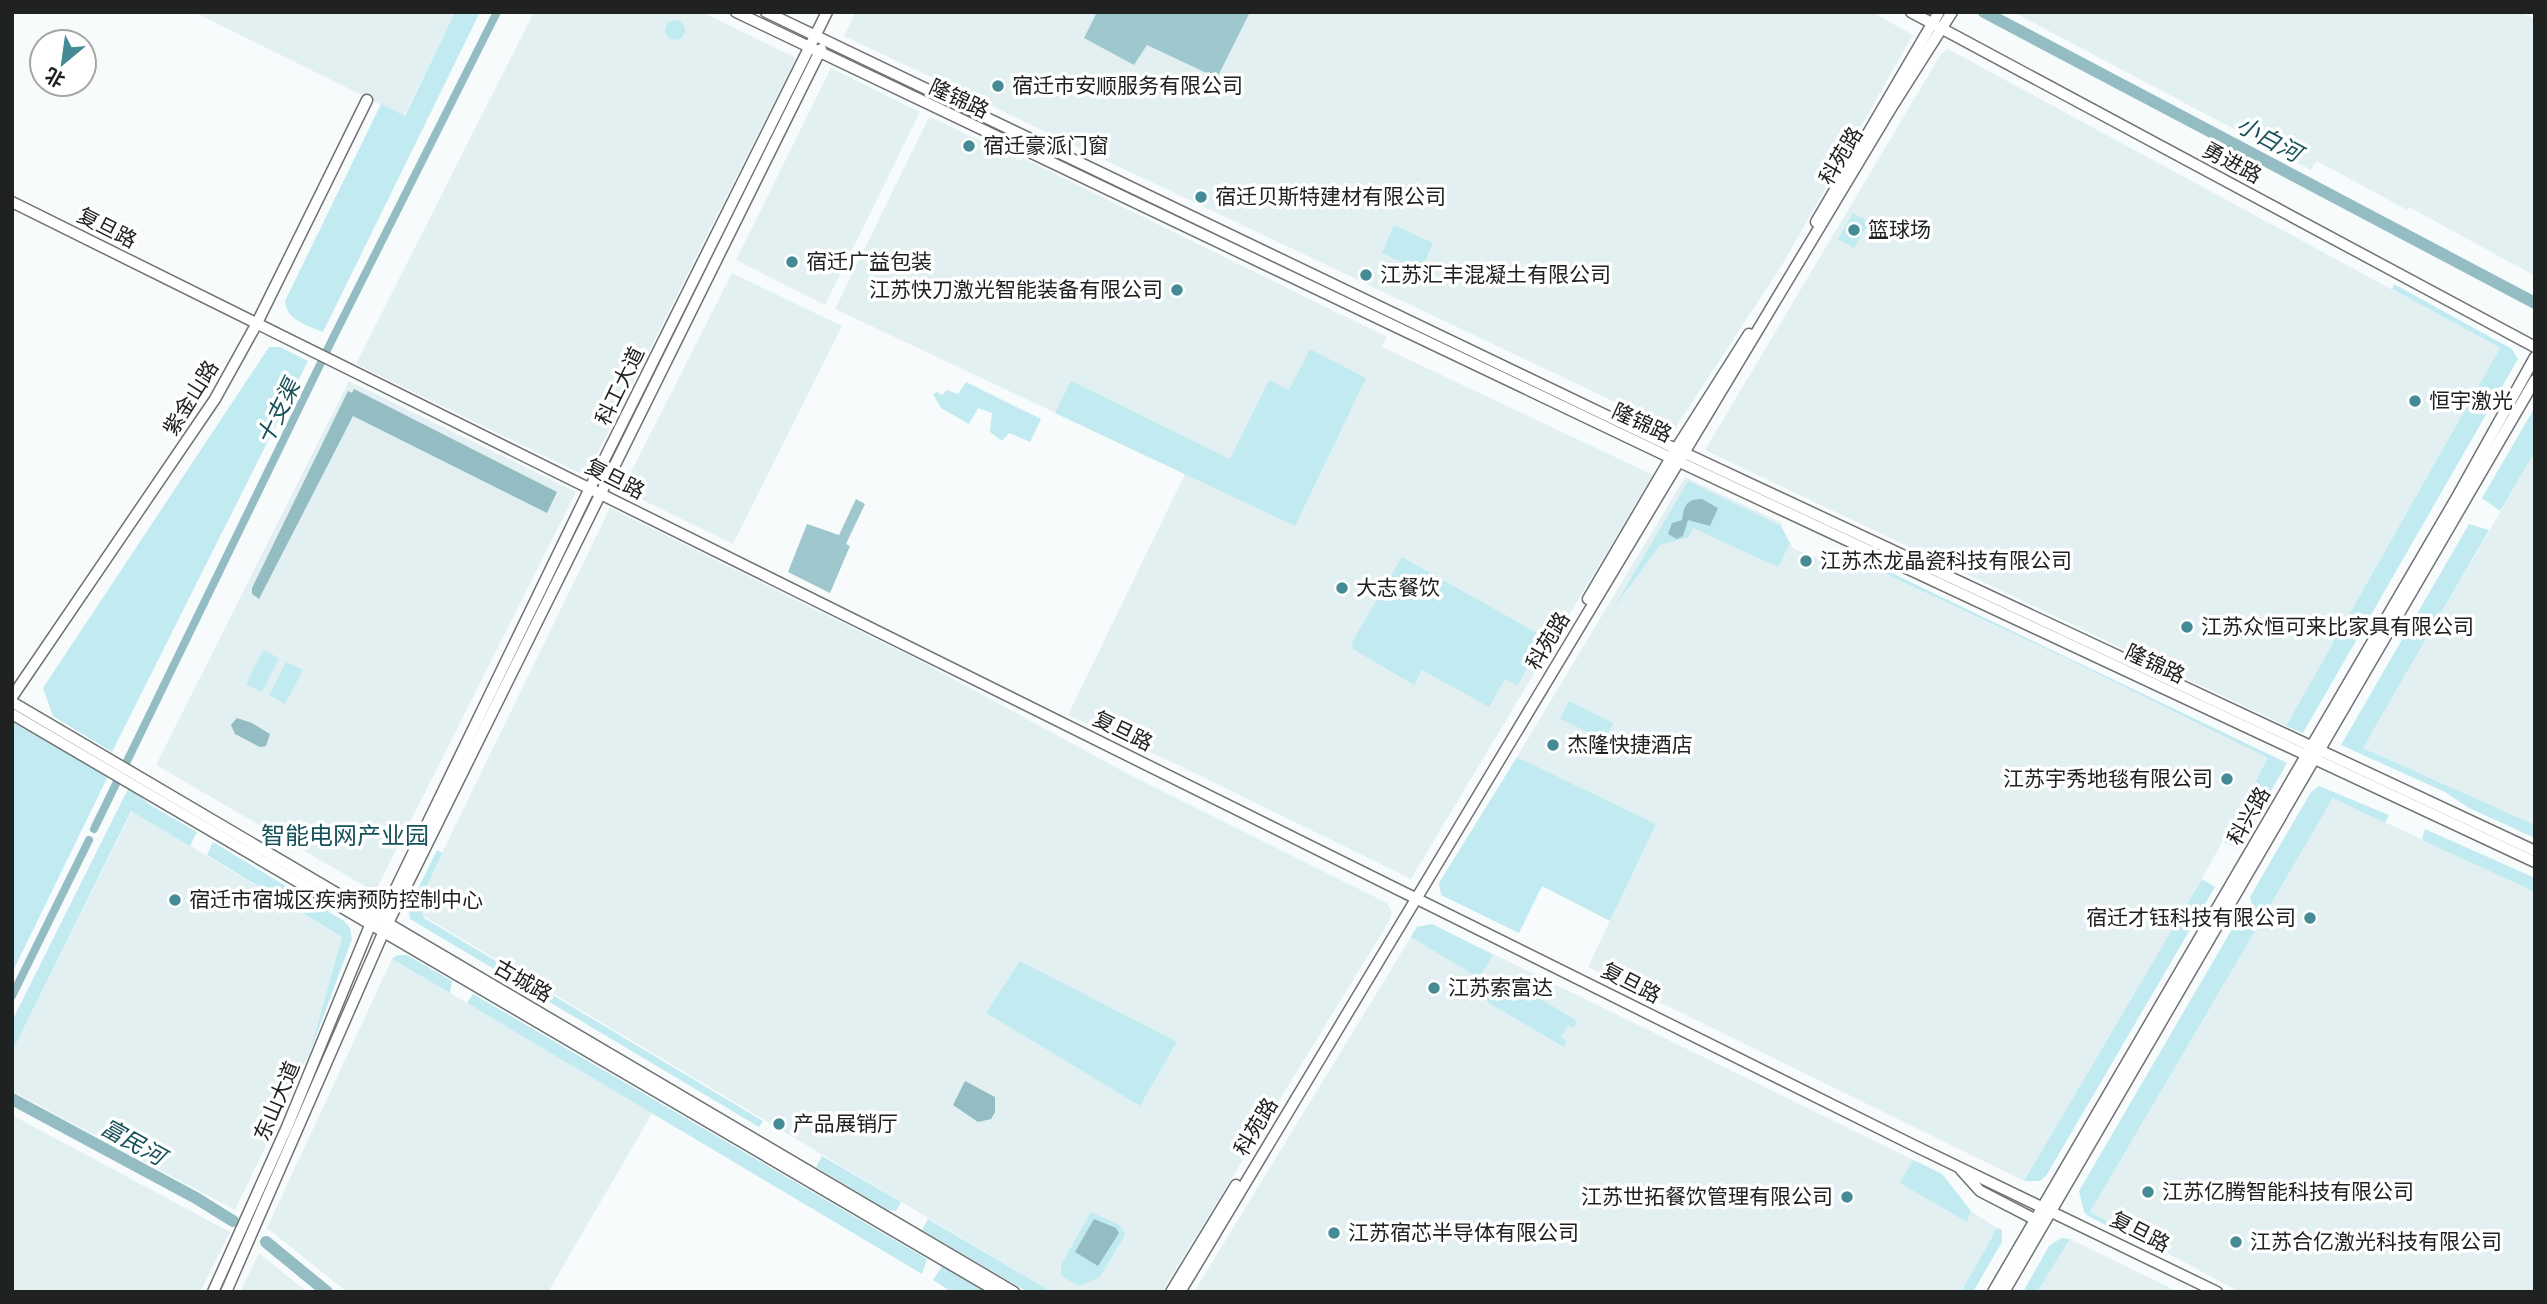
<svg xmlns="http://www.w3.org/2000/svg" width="2547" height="1304" viewBox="0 0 2547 1304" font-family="Helvetica,'Noto Sans SC',sans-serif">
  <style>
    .built { fill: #e3f0f2; fill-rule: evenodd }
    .green { fill: #c1ebf1 }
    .forest { fill: #9fc8ce }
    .water { fill: #94bdc3 }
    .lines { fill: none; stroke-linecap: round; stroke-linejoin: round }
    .stream { stroke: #94bdc3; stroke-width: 2 }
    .canal { stroke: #94bdc3; stroke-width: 8 }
    .river { stroke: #94bdc3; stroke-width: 12 }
    .secondary-casing { stroke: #6f7273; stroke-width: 13 }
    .secondary { stroke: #fff; stroke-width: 10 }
    .poi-dot { fill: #458b95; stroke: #fff; stroke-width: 2.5 }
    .labels { text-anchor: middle; stroke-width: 7; stroke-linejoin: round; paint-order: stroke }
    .poi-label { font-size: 21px; fill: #202121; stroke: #fff; text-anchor: start }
    .street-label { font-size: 21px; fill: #202121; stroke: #fff }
    .water-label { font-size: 23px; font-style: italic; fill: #165159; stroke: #fff }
    .quarter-label { font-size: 24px; fill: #155159; stroke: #fff }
  </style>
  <rect width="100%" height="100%" fill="#f7fbfc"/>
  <g class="built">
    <polygon points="194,12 455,12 404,116"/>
    <polygon points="534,12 702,12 796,58 586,476 356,364"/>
    <polygon points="856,12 1872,12 1913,35 1782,265 1674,430 844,36"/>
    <polygon points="2013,12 2520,12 2535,19 2535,276 2409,207 2407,210 2317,161 2311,170"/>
    <polygon points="1948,49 2500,348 2286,726 1705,450 1941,54"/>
    <polygon points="831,68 920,112 825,305 736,260"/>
    <polygon points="933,118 1021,161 1023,158 1387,337 1382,347 1653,475 1411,879 1176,764 1068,715 1185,474 835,309 928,119"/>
    <polygon points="732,273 842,326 733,544 622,490"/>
    <polygon points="349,381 576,492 375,892 156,765"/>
    <polygon points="2535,452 2535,825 2363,748"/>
    <polygon points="1685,477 1782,523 1781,530 1794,549 1825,560 1843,554 2072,661 2269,758 2170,936 2024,1181 1588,967 1656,824 1517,757"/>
    <path d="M610,508l314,155 206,112 257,128 5,9 -4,11 -226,369h-110l-632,-378 1,-18zM987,1013l190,29 -37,64z"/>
    <polygon points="2333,798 2535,892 2535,1292 2240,1292 2090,1212"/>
    <polygon points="132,811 342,937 309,1055 235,1210 12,1091 12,1052"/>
    <polygon points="1432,924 1942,1174 1971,1211 1997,1228 1961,1292 1194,1292 1417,927"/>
    <polygon points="392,959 653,1112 548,1292 347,1292 267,1228"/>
    <polygon points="12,1115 230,1232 200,1292 12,1292"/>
    <polygon points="2070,1239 2179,1292 2037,1292"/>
    <polygon points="259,1253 307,1292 240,1292"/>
  </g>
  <g class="green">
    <path d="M455,12h25l-157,320c-16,-7 -37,-12 -38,-31l96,-197 24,12z"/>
    <circle cx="675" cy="30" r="10"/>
    <polygon points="1853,213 1869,222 1854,248 1838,239"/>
    <polygon points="1394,225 1433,243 1421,271 1382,253"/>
    <polygon points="2394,284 2512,349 2518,359 2303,733 2286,726 2500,348 2392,289"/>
    <polygon points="269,347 280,347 308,361 112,752 53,716 43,688"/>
    <polygon points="1310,349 1366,378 1295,526 1055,413 1071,381 1230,459 1269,380 1289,390"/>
    <polygon points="966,382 1041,419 1030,442 1009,433 1002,441 990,432 992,413 978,408 969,424 941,408 933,394 937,392 942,395 947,390 958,394"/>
    <polygon points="2535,407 2535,452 2500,511 2482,498"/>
    <polygon points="1688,481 1781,526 1790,543 1778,567 1693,528 1689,537 1660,545 1613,609"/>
    <polygon points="2469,524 2489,530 2363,748 2535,825 2535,838 2469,808 2445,792 2341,745"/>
    <polygon points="1846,551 2287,763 2238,849 2224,842 2268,758 2072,661 1843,554"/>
    <polygon points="1402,557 1544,637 1517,686 1505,679 1489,707 1422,670 1414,685 1353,649 1352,642"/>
    <polygon points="263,650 279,658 262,692 246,684"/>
    <polygon points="286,662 303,670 285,704 269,695"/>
    <polygon points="1569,701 1613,723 1605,740 1560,719"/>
    <polygon points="12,722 110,772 12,973"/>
    <polygon points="1517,757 1656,824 1610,921 1542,886 1519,933 1441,895 1439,883"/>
    <polygon points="2319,786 2389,815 2385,823 2333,798 2265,914 2253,907 2250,897 2311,792"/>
    <polygon points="129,787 150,805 197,832 190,846 131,811 12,1052 12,1021"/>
    <polygon points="2425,829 2535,878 2535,892 2422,840"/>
    <polygon points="213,842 344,921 350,928 352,939 309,1055 342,937 207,855"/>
    <polygon points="437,850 442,853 418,905 424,918 763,1121 759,1127 410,919 408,909"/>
    <polygon points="2202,879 2215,887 2046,1176 2040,1181 2024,1181"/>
    <polygon points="1432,924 1493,955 1479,978 1411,937 1417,927"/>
    <polygon points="2235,924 2242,924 2255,931 2090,1212 2153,1245 2148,1247 2088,1216 2084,1212 2079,1191"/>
    <polygon points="398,955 407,955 452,981 450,993 392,959"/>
    <polygon points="1020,961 1177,1042 1140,1106 986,1013"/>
    <polygon points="1500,975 1577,1021 1574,1028 1568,1025 1561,1037 1567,1041 1564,1047 1489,1003 1486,997"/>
    <polygon points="473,994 927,1259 922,1274 467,1003"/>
    <polygon points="822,1156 901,1202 896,1211 886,1209 816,1167"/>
    <polygon points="1913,1160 1942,1174 1971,1211 1967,1222 1900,1183"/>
    <polygon points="1091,1212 1121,1226 1125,1235 1100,1277 1079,1286 1061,1276 1061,1265"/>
    <polygon points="928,1219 1052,1292 1028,1292 922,1230"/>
    <polygon points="1997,1228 2002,1230 2002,1242 1973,1292 1961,1292"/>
    <polygon points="2061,1238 2070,1239 2037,1292 2023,1292 2049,1246"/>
    <polygon points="943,1265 987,1292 952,1292 933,1280"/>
  </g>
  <g class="forest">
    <polygon points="1097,12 1250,12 1217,78 1147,45 1134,65 1084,38"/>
    <polygon points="856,499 865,504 846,544 850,546 830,593 788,572 807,524 839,535"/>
  </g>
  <g class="water">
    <polygon points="354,389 557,492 547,513 353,416 259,599 252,594 252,588 348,391 352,393"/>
    <path d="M1702,499l16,9 -8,18 -22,-6 -5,16 -6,3 -9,-5 4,-11 10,-3c2,-14 4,-21 20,-21z"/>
    <polygon points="237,718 252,723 270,734 266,746 260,747 235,734 231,725"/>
    <polygon points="965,1081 995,1097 995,1112 991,1119 978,1122 953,1105"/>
    <polygon points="1094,1219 1116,1228 1119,1233 1098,1266 1075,1252"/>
  </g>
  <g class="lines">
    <polyline class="stream" points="1987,14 1988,12"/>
    <g class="canal">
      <polyline points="94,829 332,340 497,12"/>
      <polyline points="12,996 89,840"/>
    </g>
    <g class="river">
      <polyline points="1984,12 2535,303"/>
      <polyline points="12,1099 196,1198 233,1221"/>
      <polyline points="266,1242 327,1292"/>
    </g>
    <defs>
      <g id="secondary">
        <polyline points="736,12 1671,458 2535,862"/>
        <polyline points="766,12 1676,449 2535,851"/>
        <polyline points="1911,12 2535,347"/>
        <polyline points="12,202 1915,1146 2217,1292"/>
        <polyline points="1816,222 1939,12"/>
        <polyline points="1588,599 1676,449 1749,334"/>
        <polyline points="12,697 215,399 256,325 367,100"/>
        <polyline points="12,702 1014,1292"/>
        <polyline points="12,714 998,1292"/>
        <polyline points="1961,1170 1980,1191 2038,1221"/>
        <polyline points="213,1292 287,1127 371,923 381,919 592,484 827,12"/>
        <polyline points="226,1292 384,931 821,49"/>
        <polyline points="1171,1292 1236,1185"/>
        <polyline points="1180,1292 1893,105 1952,12"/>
        <polyline points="1993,1292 2457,497 2535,357"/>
        <polyline points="2004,1292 2535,380"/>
      </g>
    </defs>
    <use href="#secondary" class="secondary-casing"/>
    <use href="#secondary" class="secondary"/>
  </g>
  <g class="poi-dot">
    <circle cx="998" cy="86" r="7"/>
    <circle cx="969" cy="146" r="7"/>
    <circle cx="1201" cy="197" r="7"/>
    <circle cx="1854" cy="230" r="7"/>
    <circle cx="792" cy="262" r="7"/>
    <circle cx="1366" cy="275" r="7"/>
    <circle cx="1177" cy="290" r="7"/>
    <circle cx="2415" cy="401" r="7"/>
    <circle cx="1806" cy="561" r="7"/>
    <circle cx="1342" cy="588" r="7"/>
    <circle cx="2187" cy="627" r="7"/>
    <circle cx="1553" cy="745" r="7"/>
    <circle cx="2227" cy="779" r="7"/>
    <circle cx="175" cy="900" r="7"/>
    <circle cx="2310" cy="918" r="7"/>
    <circle cx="1434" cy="988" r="7"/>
    <circle cx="779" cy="1124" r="7"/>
    <circle cx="2148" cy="1192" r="7"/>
    <circle cx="1847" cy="1197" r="7"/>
    <circle cx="1334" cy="1233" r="7"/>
    <circle cx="2236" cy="1242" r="7"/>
  </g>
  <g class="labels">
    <g class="poi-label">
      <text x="1012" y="93">宿迁市安顺服务有限公司</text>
      <text x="983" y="153">宿迁豪派门窗</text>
      <text x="1215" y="204">宿迁贝斯特建材有限公司</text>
      <text x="1868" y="237">篮球场</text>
      <text x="806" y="269">宿迁广益包装</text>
      <text x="1380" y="282">江苏汇丰混凝土有限公司</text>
      <text x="1163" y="297" text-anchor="end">江苏快刀激光智能装备有限公司</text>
      <text x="2429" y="408">恒宇激光</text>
      <text x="1820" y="568">江苏杰龙晶瓷科技有限公司</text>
      <text x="1356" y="595">大志餐饮</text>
      <text x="2201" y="634">江苏众恒可来比家具有限公司</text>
      <text x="1567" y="752">杰隆快捷酒店</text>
      <text x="2213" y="786" text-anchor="end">江苏宇秀地毯有限公司</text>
      <text x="189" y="907">宿迁市宿城区疾病预防控制中心</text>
      <text x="2296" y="925" text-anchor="end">宿迁才钰科技有限公司</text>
      <text x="1448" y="995">江苏索富达</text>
      <text x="793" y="1131">产品展销厅</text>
      <text x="2162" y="1199">江苏亿腾智能科技有限公司</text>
      <text x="1833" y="1204" text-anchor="end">江苏世拓餐饮管理有限公司</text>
      <text x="1348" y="1240">江苏宿芯半导体有限公司</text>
      <text x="2250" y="1249">江苏合亿激光科技有限公司</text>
    </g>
    <g class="street-label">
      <text transform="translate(959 99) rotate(25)" y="7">隆锦路</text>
      <text transform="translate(1841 156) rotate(-59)" y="7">科苑路</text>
      <text transform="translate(2232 163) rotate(28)" y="7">勇进路</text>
      <text transform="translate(107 228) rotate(27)" y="7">复旦路</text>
      <text transform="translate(620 386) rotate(-64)" y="7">科工大道</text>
      <text transform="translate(191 398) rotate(-58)" y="7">紫金山路</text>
      <text transform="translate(1642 423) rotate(25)" y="7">隆锦路</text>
      <text transform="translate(615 479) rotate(27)" y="7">复旦路</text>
      <text transform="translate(1548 641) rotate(-59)" y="7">科苑路</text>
      <text transform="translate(2155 664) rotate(25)" y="7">隆锦路</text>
      <text transform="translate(1123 731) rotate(26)" y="7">复旦路</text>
      <text transform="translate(2249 816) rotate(-60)" y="7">科兴路</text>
      <text transform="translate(523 981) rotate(30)" y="7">古城路</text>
      <text transform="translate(1631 983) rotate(27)" y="7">复旦路</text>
      <text transform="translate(277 1101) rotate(-67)" y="7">东山大道</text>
      <text transform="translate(1256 1127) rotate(-59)" y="7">科苑路</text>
      <text transform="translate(2140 1232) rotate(27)" y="7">复旦路</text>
    </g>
    <g class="water-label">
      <text transform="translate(2269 139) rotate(28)" y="8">小白河</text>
      <text transform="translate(278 412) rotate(-64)" y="8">十支渠</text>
      <text transform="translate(133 1142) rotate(29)" y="8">富民河</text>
    </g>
    <g class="quarter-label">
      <text x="345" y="844">智能电网产业园</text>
    </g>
  </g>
  <rect width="2547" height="1304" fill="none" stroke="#202121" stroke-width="28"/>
  <g transform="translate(63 63) rotate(209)"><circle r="33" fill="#ffffff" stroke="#a6a6a6" stroke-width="2"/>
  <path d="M0-5L12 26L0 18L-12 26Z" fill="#458b95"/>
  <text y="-10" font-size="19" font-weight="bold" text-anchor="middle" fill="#202121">北</text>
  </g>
</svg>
